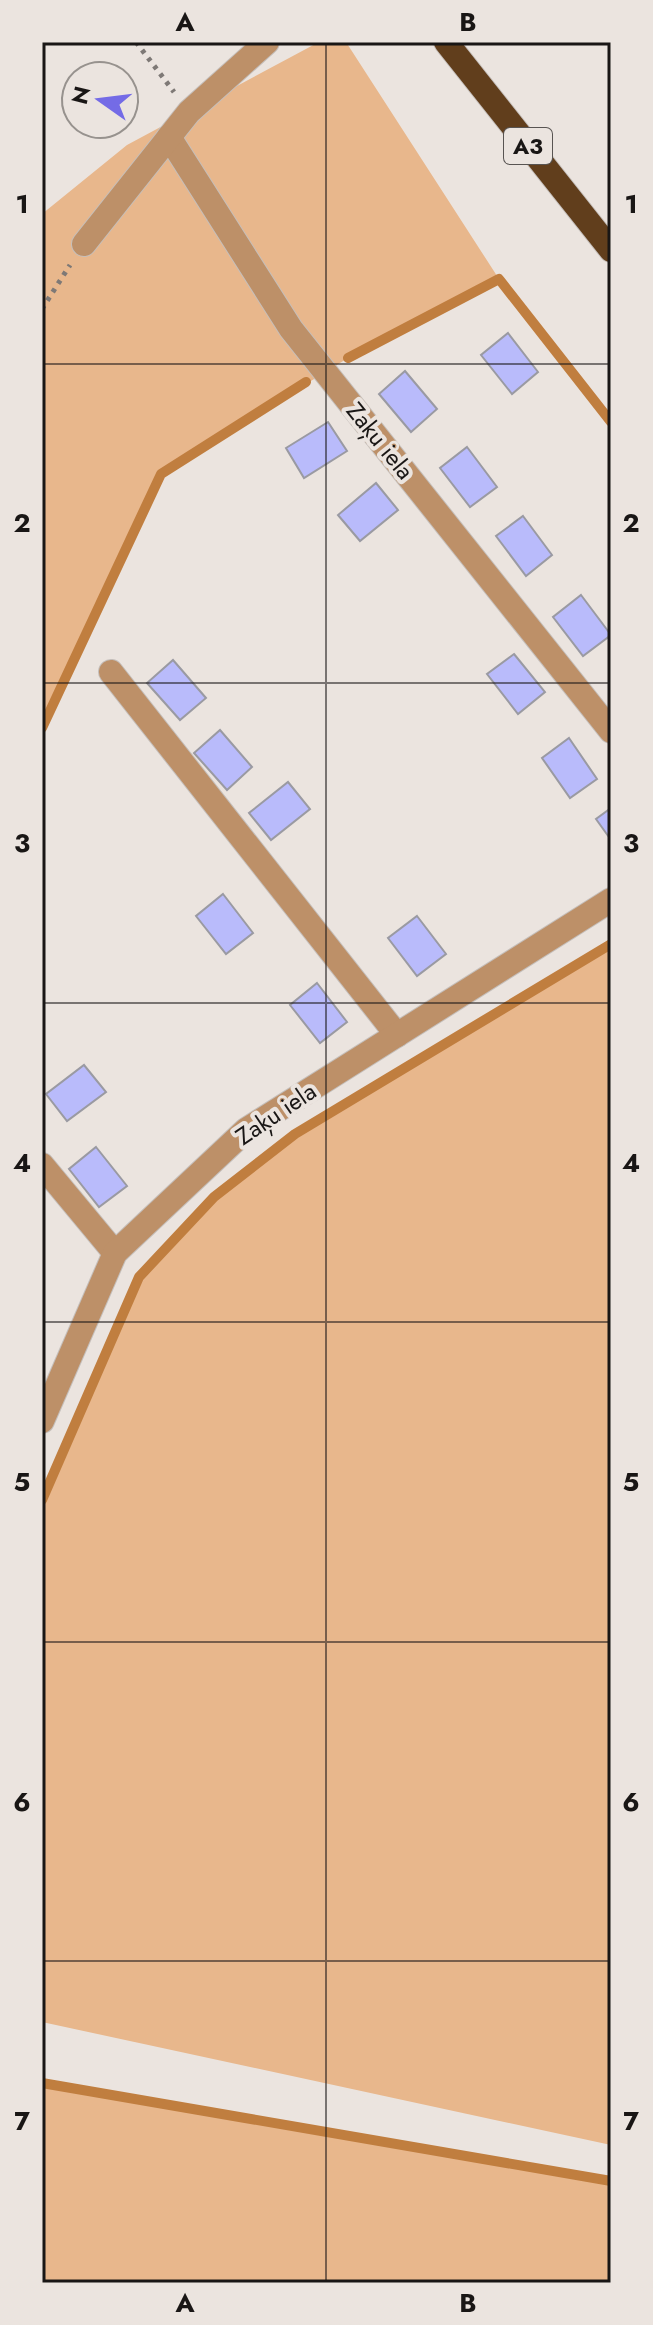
<svg xmlns="http://www.w3.org/2000/svg" width="653" height="2325" viewBox="0 0 653 2325" font-family="Jost,sans-serif">
  <style>
    .green { fill: #e8b78c }
    .lines { fill: none; stroke-linecap: round; stroke-linejoin: round }
    .stream { stroke: #c07e3f; stroke-width: 10 }
    .building { fill: #b9bbfb; stroke: #9a9aa2; stroke-width: 2 }
    .minor-casing { stroke: #c5bfbb; stroke-width: 26 }
    .highway-casing { stroke: #c5bfbb; stroke-width: 26 }
    .path { stroke: #7e7976; stroke-width: 5; stroke-dasharray: 4 6; stroke-linecap: butt }
    .minor { stroke: #bd9068; stroke-width: 24 }
    .highway { stroke: #613e1c; stroke-width: 24 }
    .grid { fill: none; stroke: #191615; stroke-width: 2; stroke-opacity: 0.55 }
    .labels { text-anchor: middle; stroke-width: 8; stroke-linejoin: round; paint-order: stroke }
    .shield { fill: #ebe4df; stroke: #585452; stroke-width: 2 }
    .shield-label { font-size: 22px; font-weight: bold; fill: #191615 }
    .street-label { font-size: 24px; fill: #191615; stroke: #ebe4df }
    .neatline { fill: none; stroke: #191615; stroke-width: 3 }
    .grid-label { font-size: 26px; text-anchor: middle; font-weight: bold; fill: #191615 }
  </style>
  <rect width="100%" height="100%" fill="#ebe4df"/>
  <g class="green">
    <polygon points="319,42 346,42 499,279 348,358 161,474 42,728 42,214 127,145"/>
    <polygon points="611,944 611,2145 42,2022 42,1500 139,1277 214,1197 295,1134"/>
    <polygon points="42,2083 611,2181 611,2283 42,2283"/>
  </g>
  <g class="lines">
    <g class="stream">
      <polyline points="348,358 499,279 611,422"/>
      <polyline points="42,728 161,474 306,382"/>
      <polyline points="42,1500 139,1277 214,1197 295,1134 611,944"/>
      <polyline points="42,2083 611,2181"/>
    </g>
  </g>
  <g class="building">
    <polygon points="508,333 538,372 512,394 481,355"/>
    <polygon points="405,371 437,409 411,432 379,394"/>
    <polygon points="328,422 347,451 304,478 286,448"/>
    <polygon points="467,447 497,487 470,507 440,468"/>
    <polygon points="376,483 398,510 360,541 338,515"/>
    <polygon points="523,516 552,555 526,576 496,536"/>
    <polygon points="581,595 611,635 583,656 553,617"/>
    <polygon points="514,654 545,692 518,714 487,674"/>
    <polygon points="173,660 206,698 180,720 147,683"/>
    <polygon points="220,730 252,767 227,790 194,753"/>
    <polygon points="569,738 597,779 570,798 542,758"/>
    <polygon points="288,782 310,809 271,840 249,813"/>
    <polygon points="611,808 611,840 596,819"/>
    <polygon points="223,894 253,933 226,954 196,916"/>
    <polygon points="417,916 446,954 417,976 388,938"/>
    <polygon points="317,983 347,1022 320,1043 290,1005"/>
    <polygon points="84,1065 106,1092 67,1121 46,1094"/>
    <polygon points="96,1147 127,1186 99,1207 69,1169"/>
  </g>
  <g class="lines">
    <defs>
      <g id="minor">
        <polyline points="169,137 291,329 611,731"/>
        <polyline points="84,244 189,112 267,42"/>
        <polyline points="111,672 397,1035"/>
        <polyline points="42,1165 115,1253"/>
        <polyline points="42,1421 115,1253 246,1130 611,900"/>
      </g>
      <polyline id="highway" points="446,42 611,250"/>
    </defs>
    <use href="#minor" class="minor-casing"/>
    <use href="#highway" class="highway-casing"/>
    <g class="path">
      <polyline points="136,42 174,92"/>
      <polyline points="42,309 70,265"/>
    </g>
    <use href="#minor" class="minor"/>
    <use href="#highway" class="highway"/>
  </g>
  <path class="grid" d="M326,42v2241M42,364h569M42,683h569M42,1003h569M42,1322h569M42,1642h569M42,1961h569"/>
  <g class="labels">
    <rect class="shield" x="504" y="128" width="48" height="36" rx="6"/>
    <g class="shield-label">
      <text x="528" y="154">A3</text>
    </g>
    <g class="street-label">
      <text transform="translate(380 441) rotate(51)" y="8">Zaķu iela</text>
      <text transform="translate(276 1114) rotate(-34)" y="8">Zaķu iela</text>
    </g>
  </g>
  <rect width="653" height="2325" fill="none" stroke="#ebe4df" stroke-width="88"/>
  <g transform="translate(100 100) rotate(284)"><circle r="38" fill="#ebe4df" stroke="#97928e" stroke-width="2"/>
  <path d="M0-6L14 30L0 20L-14 30Z" fill="#746be6"/>
  <text y="-12" font-size="22" font-weight="bold" text-anchor="middle" fill="#191615">N</text>
  </g>
  <rect x="44" y="44" width="565" height="2237" class="neatline"/>
  <g class="grid-label">
    <text x="185" y="31">A</text>
    <text x="468" y="31">B</text>
    <text x="22" y="213">1</text>
    <text x="631" y="213">1</text>
    <text x="22" y="532">2</text>
    <text x="631" y="532">2</text>
    <text x="22" y="852">3</text>
    <text x="631" y="852">3</text>
    <text x="22" y="1172">4</text>
    <text x="631" y="1172">4</text>
    <text x="22" y="1491">5</text>
    <text x="631" y="1491">5</text>
    <text x="22" y="1811">6</text>
    <text x="631" y="1811">6</text>
    <text x="22" y="2130">7</text>
    <text x="631" y="2130">7</text>
    <text x="185" y="2312">A</text>
    <text x="468" y="2312">B</text>
  </g>
</svg>
